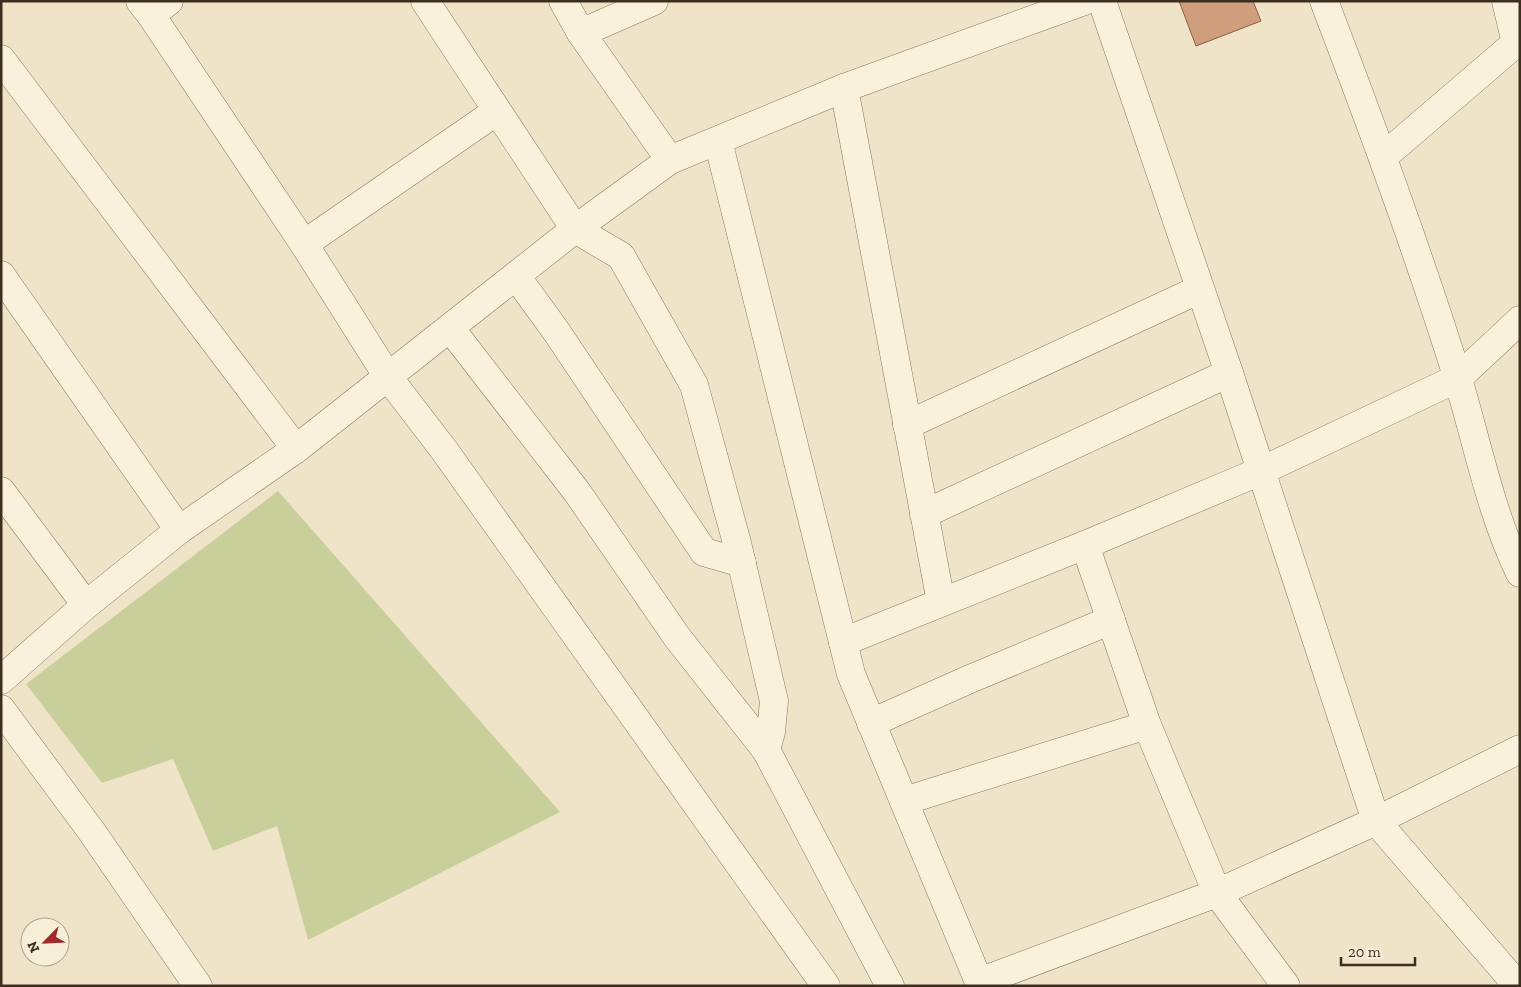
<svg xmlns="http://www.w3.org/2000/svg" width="1521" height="987" viewBox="0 0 1521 987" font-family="'Zilla Slab',serif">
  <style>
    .green { fill: #c9cf9b }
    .building { fill: #cf9f7d; stroke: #8d5f41 }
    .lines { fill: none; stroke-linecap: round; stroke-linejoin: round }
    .minor-casing { stroke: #8d765c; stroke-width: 29 }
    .minor { stroke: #faf1dc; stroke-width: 28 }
  </style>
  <rect width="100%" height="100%" fill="#f0e4c8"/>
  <polygon class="green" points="278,491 560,812 308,940 277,826 213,851 173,759 102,783 26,684"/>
  <polygon class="building" points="1179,1 1253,1 1261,21 1196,46"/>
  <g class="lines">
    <defs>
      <g id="minor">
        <polyline points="140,1 151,15 304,244 497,111"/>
        <polyline points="563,1 581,33 654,1"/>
        <polyline points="1102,1 1229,373 1376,821 1518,986"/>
        <path d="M1324,1c48,125 94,250 134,378 19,63 33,135 62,194"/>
        <polyline points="151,15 169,1"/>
        <polyline points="581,33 670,160"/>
        <polyline points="1,59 296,449"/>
        <polyline points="844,88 941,602"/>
        <polyline points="718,141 851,674 979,982 1217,893 1376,821 1520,749"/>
        <polyline points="1383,157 1516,43 1506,1"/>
        <polyline points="304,244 388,377 444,450 826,986"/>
        <polyline points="1,275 179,530"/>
        <polyline points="516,276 556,331 704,552 742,563"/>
        <polyline points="450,328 577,492 677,637 766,750 771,732 774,701 737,543 694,385 621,256 575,229 670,160 844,88 1084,1"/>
        <polyline points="907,425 1200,289"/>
        <polyline points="1,491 86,605"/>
        <polyline points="924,514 1229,373"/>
        <polyline points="1085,545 1147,725 1217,893 1286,986"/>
        <polyline points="843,642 1085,545 1261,471 1458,378 1520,320"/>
        <polyline points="1,680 86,605 179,530 296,449 575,229 425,1"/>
        <polyline points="1,709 92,832 198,986"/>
        <polyline points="871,723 970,679 1111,620"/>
        <polyline points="766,750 890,986"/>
        <polyline points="904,801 1147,725"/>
      </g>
    </defs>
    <use href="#minor" class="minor-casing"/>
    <use href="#minor" class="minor"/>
  </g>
  <rect width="1521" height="987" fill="none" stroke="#3d2e20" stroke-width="5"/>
  <g transform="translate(45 942) rotate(246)"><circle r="24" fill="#f7eed8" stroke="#ada18e"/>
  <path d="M0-4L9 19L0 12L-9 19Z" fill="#9e2a2b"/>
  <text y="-8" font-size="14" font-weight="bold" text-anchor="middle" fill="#3d2e20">N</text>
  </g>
  <path d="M1341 957v8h74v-8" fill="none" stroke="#3d2e20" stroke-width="2.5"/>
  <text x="1348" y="957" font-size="15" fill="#3d2e20" stroke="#f7eed8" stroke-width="4" paint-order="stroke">20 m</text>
</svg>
